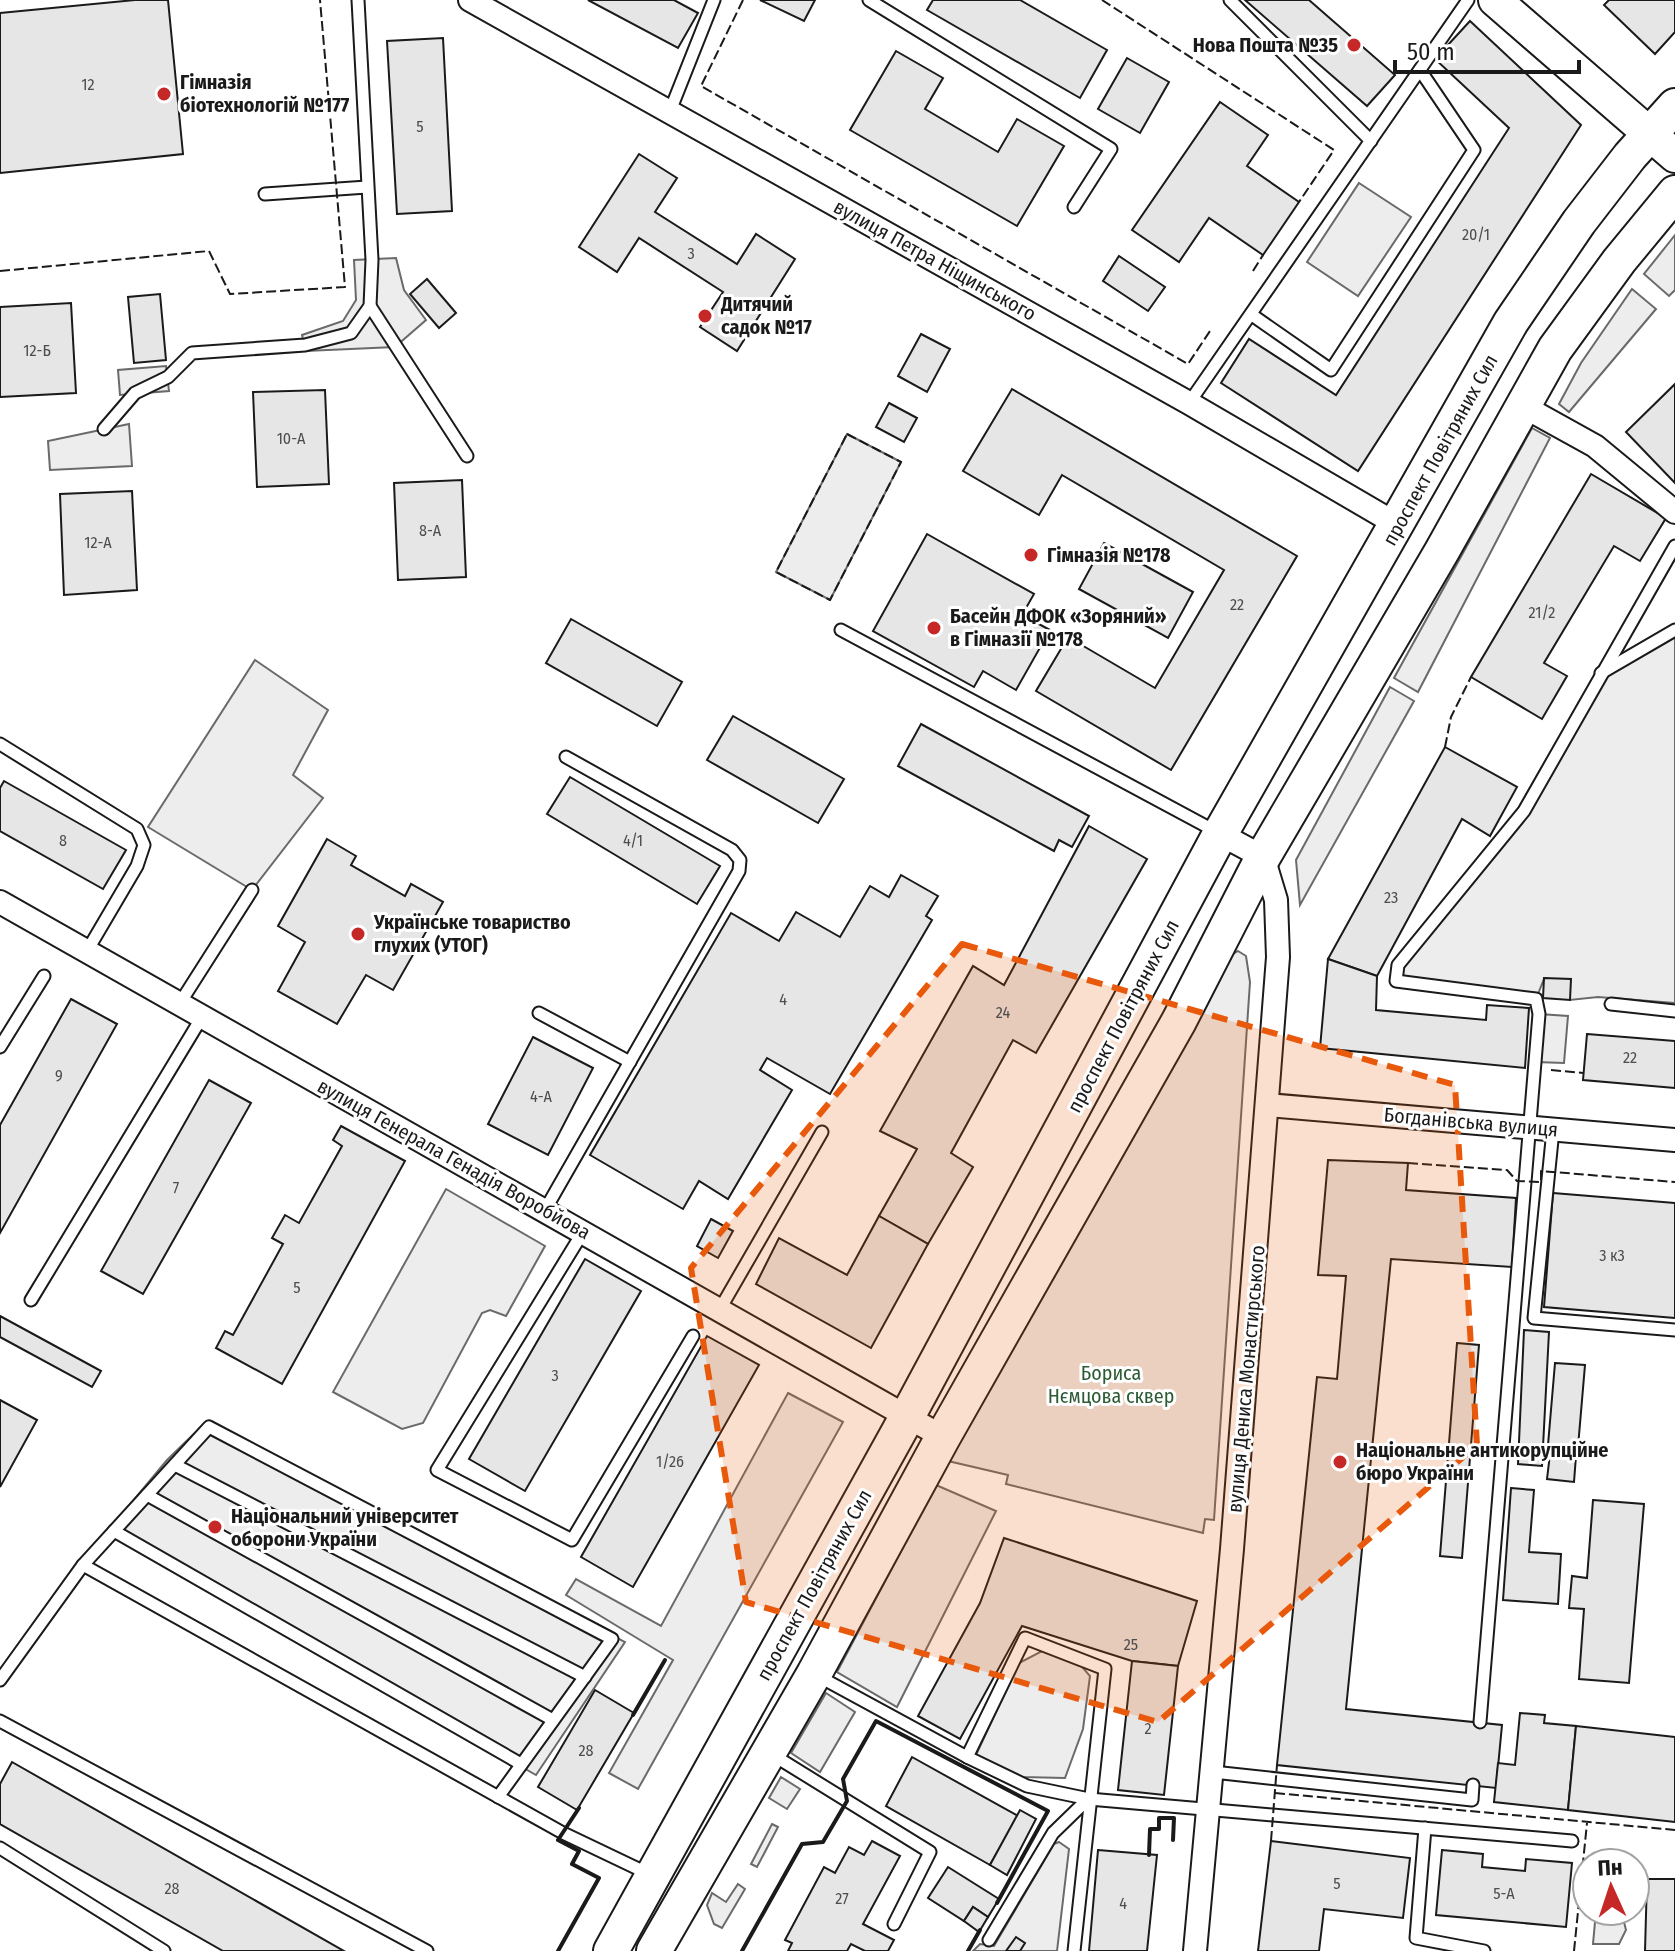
<svg xmlns="http://www.w3.org/2000/svg" width="1675" height="1951" viewBox="0 0 1675 1951" font-family="'Fira Sans Condensed',sans-serif">
  <style>
    .built { fill: #ededed; stroke: #6a6a6a; stroke-width: 2 }
    .building { fill: #e6e6e6; stroke: #1a1a1a; stroke-width: 2 }
    .lines { fill: none; stroke-linecap: round; stroke-linejoin: round }
    .lane-casing { stroke: #1a1a1a; stroke-width: 15 }
    .street-casing { stroke: #1a1a1a; stroke-width: 26 }
    .secondary-casing { stroke: #1a1a1a; stroke-width: 36 }
    .primary-casing { stroke: #1a1a1a; stroke-width: 38 }
    .lane { stroke: #fff; stroke-width: 11 }
    .street { stroke: #fff; stroke-width: 22 }
    .secondary { stroke: #fff; stroke-width: 32 }
    .primary { stroke: #fff; stroke-width: 34 }
    .fence { stroke: #1a1a1a; stroke-width: 2; stroke-dasharray: 10 4; stroke-linecap: butt }
    .wall { stroke: #1a1a1a; stroke-width: 4 }
    .marked { fill: #e8590c; fill-opacity: 0.2; stroke: #e8590c; stroke-width: 6; stroke-dasharray: 16 10; stroke-linejoin: round }
    .poi-dot { fill: #c62828; stroke: #fff; stroke-width: 3 }
    .labels { text-anchor: middle; stroke-width: 6; stroke-linejoin: round; paint-order: stroke }
    .number-label { font-size: 16px; fill: #4d4d4d }
    .poi-label { font-size: 20px; font-weight: bold; fill: #1a1a1a; stroke: #fff; text-anchor: start }
    .street-label { font-size: 20px; fill: #1a1a1a; stroke: #fff }
    .park-label { font-size: 20px; fill: #2b5a34; stroke: #fff }
  </style>
  <rect width="100%" height="100%" fill="#fff"/>
  <g class="built">
    <polygon points="1359,183 1411,217 1358,296 1307,262"/>
    <polygon points="1675,235 1675,290 1669,296 1644,274"/>
    <polygon points="396,258 404,290 426,320 395,347 306,351 302,335 343,321 356,300 354,260"/>
    <polygon points="1632,289 1656,309 1569,412 1559,404 1581,363"/>
    <polygon points="166,366 169,391 120,395 118,370"/>
    <polygon points="129,424 132,466 50,470 48,441"/>
    <polygon points="1532,428 1550,438 1418,692 1394,678"/>
    <polygon points="847,434 901,462 830,600 776,572"/>
    <polygon points="1675,630 1675,1003 1598,997 1570,1000 1570,979 1544,979 1536,999 1396,981 1398,965 1524,811 1600,673"/>
    <polygon points="255,660 328,710 293,775 323,798 252,890 148,827"/>
    <polygon points="1390,687 1414,701 1300,905 1296,860"/>
    <polygon points="1238,951 1246,956 1250,982 1214,1520 1205,1519 1203,1533 1006,1484 1008,1475 948,1461 1228,957"/>
    <polygon points="1539,1014 1568,1016 1564,1063 1536,1062"/>
    <polygon points="446,1189 545,1246 506,1316 490,1310 482,1313 423,1423 402,1429 333,1392"/>
    <polygon points="788,1393 843,1422 638,1789 609,1773 673,1660 566,1595 576,1579 661,1626"/>
    <polygon points="206,1422 625,1642 536,1775 107,1532 167,1460"/>
    <polygon points="936,1485 996,1511 897,1707 837,1672"/>
    <polygon points="1044,1650 1077,1661 1090,1676 1083,1729 1065,1778 1022,1777 976,1755 1019,1663"/>
    <polygon points="826,1693 855,1712 820,1772 791,1753"/>
    <polygon points="781,1777 800,1789 787,1809 769,1798"/>
    <polygon points="772,1824 778,1827 757,1867 751,1864"/>
    <polygon points="1059,1842 1069,1849 1057,1951 973,1951 980,1944 994,1946 1054,1844"/>
    <polygon points="738,1884 745,1889 722,1928 714,1924 707,1905 712,1893 726,1902"/>
    <polygon points="1596,1911 1606,1911 1624,1922 1626,1930 1619,1944 1593,1944"/>
  </g>
  <g class="building">
    <polygon points="135,0 168,0 183,154 0,173 0,13"/>
    <polygon points="588,0 674,0 698,13 678,48"/>
    <polygon points="760,0 815,0 804,21"/>
    <polygon points="933,0 1020,0 1107,50 1080,98 927,10"/>
    <polygon points="1245,0 1309,0 1395,75 1367,106"/>
    <polygon points="1609,0 1675,0 1675,32 1655,54 1604,5"/>
    <polygon points="1470,21 1581,125 1358,471 1221,383 1249,339 1336,395 1509,128 1435,59"/>
    <polygon points="443,38 452,211 397,214 387,41"/>
    <polygon points="896,51 943,78 925,109 998,152 1017,119 1064,146 1017,226 850,130"/>
    <polygon points="1127,58 1169,82 1140,133 1098,109"/>
    <polygon points="1220,102 1268,135 1247,166 1299,202 1263,255 1209,218 1179,262 1132,230"/>
    <polygon points="639,154 677,178 655,212 737,264 756,234 795,259 737,351 700,327 723,292 639,238 617,272 579,247"/>
    <polygon points="1119,256 1165,287 1148,311 1103,281"/>
    <polygon points="427,279 456,313 439,328 410,294"/>
    <polygon points="160,294 166,360 134,363 128,297"/>
    <polygon points="71,303 76,393 0,397 0,307"/>
    <polygon points="921,334 950,349 927,392 898,376"/>
    <polygon points="1675,384 1675,483 1626,432"/>
    <polygon points="1012,389 1297,556 1171,770 1036,691 1068,637 1155,688 1224,570 1062,475 1039,515 963,471"/>
    <polygon points="325,390 329,484 257,487 253,392"/>
    <polygon points="889,403 917,418 904,442 876,427"/>
    <polygon points="1591,474 1666,518 1640,561 1614,546 1544,663 1567,676 1542,719 1471,677"/>
    <polygon points="462,480 466,577 398,580 394,483"/>
    <polygon points="132,491 137,590 64,595 60,494"/>
    <polygon points="927,534 1034,594 1022,615 1050,630 1016,690 983,671 974,687 873,631"/>
    <polygon points="1104,543 1193,592 1168,638 1079,589"/>
    <polygon points="571,619 682,682 657,726 546,663"/>
    <polygon points="733,716 844,779 818,823 707,760"/>
    <polygon points="921,724 1089,816 1072,847 1059,840 1054,851 898,766"/>
    <polygon points="1445,747 1517,787 1490,836 1462,819 1377,976 1328,959"/>
    <polygon points="570,777 720,866 697,904 547,814"/>
    <polygon points="4,781 126,850 103,889 0,831 0,788"/>
    <polygon points="1089,826 1147,859 1036,1053 1013,1040 951,1153 973,1167 928,1244 879,1216 917,1149 880,1131 973,966 1004,985"/>
    <polygon points="327,839 356,856 351,865 405,896 411,884 443,902 393,990 366,975 337,1024 278,991 305,942 278,926"/>
    <polygon points="901,875 938,896 926,916 932,920 830,1094 767,1058 760,1070 792,1090 728,1199 699,1181 683,1209 590,1155 731,913 779,941 796,912 840,937 870,886 889,897"/>
    <polygon points="1328,959 1377,976 1376,1010 1486,1020 1487,1005 1529,1008 1525,1068 1320,1048"/>
    <polygon points="1544,978 1571,979 1570,1000 1543,998"/>
    <polygon points="71,999 117,1024 0,1233 0,1125"/>
    <polygon points="1587,1034 1675,1041 1675,1088 1583,1080"/>
    <polygon points="533,1037 593,1068 548,1155 488,1124"/>
    <polygon points="209,1080 251,1103 143,1294 101,1271"/>
    <polygon points="341,1126 405,1161 282,1384 216,1348 225,1331 233,1335 283,1244 272,1238 285,1215 299,1223 342,1146 333,1140"/>
    <polygon points="1328,1160 1408,1163 1406,1190 1516,1198 1512,1267 1391,1259 1346,1709 1502,1725 1496,1788 1277,1765 1317,1377 1337,1379 1346,1276 1318,1275"/>
    <polygon points="1553,1193 1675,1203 1675,1318 1544,1307"/>
    <polygon points="879,1216 928,1244 871,1348 756,1284 779,1238 847,1275"/>
    <polygon points="711,1219 733,1231 718,1258 697,1246"/>
    <polygon points="585,1259 641,1291 525,1491 469,1459"/>
    <polygon points="0,1316 101,1371 92,1387 0,1337"/>
    <polygon points="1524,1330 1549,1332 1542,1466 1518,1464"/>
    <polygon points="707,1336 759,1365 633,1587 581,1557"/>
    <polygon points="1457,1343 1479,1345 1462,1558 1440,1556"/>
    <polygon points="1555,1363 1585,1365 1578,1447 1548,1445"/>
    <polygon points="0,1400 37,1420 0,1487"/>
    <polygon points="1550,1454 1576,1456 1574,1482 1547,1479"/>
    <polygon points="1511,1488 1534,1490 1529,1552 1561,1554 1558,1604 1503,1600"/>
    <polygon points="1593,1500 1644,1504 1629,1683 1579,1679 1584,1609 1569,1608 1572,1576 1587,1578"/>
    <polygon points="1004,1538 1197,1601 1178,1666 1132,1661 1022,1626 960,1739 918,1716 980,1603"/>
    <polygon points="1132,1661 1178,1666 1164,1795 1118,1790"/>
    <polygon points="595,1690 634,1713 577,1810 538,1787"/>
    <polygon points="1520,1713 1545,1715 1544,1723 1576,1726 1568,1810 1494,1802 1498,1763 1515,1765"/>
    <polygon points="1576,1726 1675,1737 1675,1822 1568,1810"/>
    <polygon points="912,1757 1018,1816 990,1865 886,1806"/>
    <polygon points="12,1762 344,1951 223,1951 0,1824 0,1784"/>
    <polygon points="1020,1810 1036,1819 1007,1875 990,1865"/>
    <polygon points="872,1841 900,1856 863,1924 894,1940 888,1951 865,1951 851,1944 847,1951 788,1951 792,1943 785,1940 824,1867 835,1873 849,1847 864,1855"/>
    <polygon points="1271,1841 1410,1858 1403,1918 1324,1909 1319,1951 1258,1951"/>
    <polygon points="1098,1850 1157,1855 1147,1951 1089,1951"/>
    <polygon points="1442,1850 1483,1854 1482,1867 1525,1871 1526,1859 1572,1863 1566,1927 1436,1915"/>
    <polygon points="948,1867 999,1899 988,1917 973,1907 964,1921 928,1898"/>
    <polygon points="1647,1879 1675,1879 1675,1951 1645,1951"/>
    <polygon points="973,1907 988,1917 979,1932 964,1921"/>
    <polygon points="1016,1937 1025,1943 1020,1951 1006,1951"/>
  </g>
  <g class="lines">
    <defs>
      <g id="lane">
        <polyline points="869,0 1111,149 1074,207"/>
        <polyline points="1230,0 1371,141"/>
        <polyline points="670,111 714,0"/>
        <polyline points="265,194 367,187"/>
        <polyline points="370,306 467,456"/>
        <polyline points="1252,315 1331,370 1474,150 1420,70"/>
        <polyline points="1189,403 1468,0"/>
        <polyline points="104,429 135,393 168,377 192,353 305,345 351,333 370,306 372,260 358,0"/>
        <polyline points="841,630 1217,832"/>
        <polyline points="1601,673 1675,630"/>
        <polyline points="0,744 137,829 144,845 137,866 87,951"/>
        <polyline points="180,1003 252,890"/>
        <polyline points="1611,1004 1675,1011"/>
        <polyline points="539,1013 630,1062"/>
        <polyline points="0,1047 44,976"/>
        <polyline points="1553,1130 1534,1318 1675,1330"/>
        <polyline points="545,1210 739,871 740,860 732,850 566,757"/>
        <polyline points="583,1232 437,1470 572,1540 693,1336"/>
        <polyline points="31,1300 202,1017"/>
        <polyline points="720,1309 822,1132"/>
        <polyline points="175,1465 585,1677"/>
        <polyline points="147,1495 553,1720"/>
        <polyline points="114,1531 521,1764"/>
        <polyline points="83,1565 563,1833 651,1875"/>
        <polyline points="818,1676 967,1757 1027,1786 1089,1799 1572,1841"/>
        <polyline points="0,1680 83,1565 209,1427 612,1639 498,1797"/>
        <polyline points="0,1721 427,1951"/>
        <polyline points="1480,1722 1539,1014 1536,999 1396,981 1398,965 1524,811 1675,546"/>
        <polyline points="773,1755 930,1852 894,1924"/>
        <polyline points="967,1757 1025,1638 1105,1669 1074,1951"/>
        <polyline points="1213,1772 1472,1800 1473,1785"/>
        <polyline points="1425,1828 1416,1938 1484,1951"/>
        <polyline points="0,1848 164,1951"/>
        <polyline points="989,1940 1053,1833 1088,1799"/>
      </g>
      <g id="street">
        <polyline points="470,0 1189,403 1398,525"/>
        <polyline points="1523,406 1595,446 1675,512"/>
        <polyline points="0,902 943,1437"/>
        <polyline points="1268,1105 1675,1140"/>
        <polyline points="1195,1951 1232,1549 1278,957 1276,900 1263,857 1220,834"/>
      </g>
      <polyline id="secondary" points="1495,0 1675,156"/>
      <g id="primary">
        <polyline points="611,1951 907,1417 1220,834 1511,322 1579,222 1630,156 1675,106"/>
        <polyline points="654,1951 814,1674 943,1437 1179,1021 1263,857 1442,551 1555,349 1619,261 1675,193"/>
      </g>
    </defs>
    <use href="#lane" class="lane-casing"/>
    <use href="#street" class="street-casing"/>
    <use href="#secondary" class="secondary-casing"/>
    <use href="#primary" class="primary-casing"/>
    <use href="#lane" class="lane"/>
    <use href="#street" class="street"/>
    <use href="#secondary" class="secondary"/>
    <use href="#primary" class="primary"/>
    <g class="fence">
      <polyline points="743,0 701,86 1188,364 1212,328"/>
      <polyline points="1102,0 1334,150 1299,202"/>
      <polyline points="0,271 209,251 230,294 345,287 320,0"/>
      <polyline points="1253,271 1263,255"/>
      <polygon points="847,434 901,462 830,600 776,572"/>
      <polyline points="1445,747 1451,717 1471,677"/>
      <polyline points="1551,1070 1583,1073"/>
      <polyline points="1408,1163 1507,1170 1517,1181 1541,1182 1541,1171 1675,1182"/>
      <polyline points="1275,1793 1675,1830"/>
      <polyline points="1271,1841 1277,1765"/>
      <polyline points="1574,1951 1587,1823"/>
    </g>
    <g class="wall">
      <polyline points="633,1715 665,1660"/>
      <polyline points="1149,1855 1150,1829 1159,1829 1159,1818 1174,1818 1173,1840"/>
      <polyline points="558,1951 599,1878 572,1864 579,1851 558,1840 579,1808"/>
      <polyline points="742,1951 802,1844 823,1842 847,1801 843,1779 876,1721 1048,1811 997,1903"/>
      <polyline points="968,1951 980,1930"/>
    </g>
  </g>
  <path class="marked" d="M962,944l493,141 22,360 -319,277 -412,-120 -55,-334z"/>
  <g class="poi-dot">
    <circle cx="1354" cy="45" r="8"/>
    <circle cx="164" cy="94" r="8"/>
    <circle cx="705" cy="316" r="8"/>
    <circle cx="1031" cy="555" r="8"/>
    <circle cx="934" cy="628" r="8"/>
    <circle cx="358" cy="934" r="8"/>
    <circle cx="1340" cy="1462" r="8"/>
    <circle cx="215" cy="1527" r="8"/>
  </g>
  <g class="labels">
    <g class="number-label">
      <text x="88" y="90">12</text>
      <text x="420" y="132">5</text>
      <text x="1476" y="240">20/1</text>
      <text x="691" y="259">3</text>
      <text x="37" y="356">12-Б</text>
      <text x="291" y="444">10-А</text>
      <text x="430" y="536">8-А</text>
      <text x="98" y="548">12-А</text>
      <text x="1237" y="610">22</text>
      <text x="1542" y="618">21/2</text>
      <text x="63" y="846">8</text>
      <text x="633" y="846">4/1</text>
      <text x="1391" y="903">23</text>
      <text x="783" y="1005">4</text>
      <text x="1003" y="1018">24</text>
      <text x="1630" y="1063">22</text>
      <text x="59" y="1081">9</text>
      <text x="541" y="1102">4-А</text>
      <text x="176" y="1193">7</text>
      <text x="1612" y="1261">3 к3</text>
      <text x="297" y="1293">5</text>
      <text x="555" y="1381">3</text>
      <text x="670" y="1467">1/26</text>
      <text x="1131" y="1650">25</text>
      <text x="1148" y="1734">2</text>
      <text x="586" y="1756">28</text>
      <text x="1337" y="1889">5</text>
      <text x="172" y="1894">28</text>
      <text x="1504" y="1899">5-А</text>
      <text x="842" y="1904">27</text>
      <text x="1123" y="1909">4</text>
    </g>
    <g class="poi-label">
      <text x="1338" y="52" text-anchor="end">Нова Пошта №35</text>
      <text x="180" y="89">Гімназія<tspan x="180" dy="23">біотехнологій №177</tspan></text>
      <text x="721" y="311">Дитячий<tspan x="721" dy="23">садок №17</tspan></text>
      <text x="1047" y="562">Гімназія №178</text>
      <text x="950" y="623">Басейн ДФОК «Зоряний»<tspan x="950" dy="23">в Гімназії №178</tspan></text>
      <text x="374" y="929">Українське товариство<tspan x="374" dy="23">глухих (УТОГ)</tspan></text>
      <text x="1356" y="1457">Національне антикорупційне<tspan x="1356" dy="23">бюро України</tspan></text>
      <text x="231" y="1523">Національний університет<tspan x="231" dy="23">оборони України</tspan></text>
    </g>
    <g class="street-label">
      <text transform="translate(935 260) rotate(29)" y="7">вулиця Петра Ніщинського</text>
      <text transform="translate(1440 450) rotate(-61)" y="7">проспект Повітряних Сил</text>
      <text transform="translate(1123 1016) rotate(-62)" y="7">проспект Повітряних Сил</text>
      <text transform="translate(1471 1122) rotate(5)" y="7">Богданівська вулиця</text>
      <text transform="translate(454 1159) rotate(29)" y="7">вулиця Генерала Генадія Воробйова</text>
      <text transform="translate(1246 1379) rotate(-85)" y="7">вулиця Дениса Монастирського</text>
      <text transform="translate(814 1585) rotate(-61)" y="7">проспект Повітряних Сил</text>
    </g>
    <g class="park-label">
      <text x="1111" y="1380">Бориса<tspan x="1111" dy="23">Нємцова сквер</tspan></text>
    </g>
  </g>
  <g transform="translate(1611 1887) rotate(357)"><circle r="38" fill="#ffffff" stroke="#a3a3a3" stroke-width="2"/>
  <path d="M0-6L14 30L0 20L-14 30Z" fill="#c62828"/>
  <text y="-12" font-size="22" font-weight="bold" text-anchor="middle" fill="#1a1a1a">Пн</text>
  </g>
  <path d="M1395 60v12h184v-12" fill="none" stroke="#1a1a1a" stroke-width="4"/>
  <text x="1407" y="60" font-size="24" fill="#1a1a1a" stroke="#ffffff" stroke-width="6" paint-order="stroke">50 m</text>
</svg>
